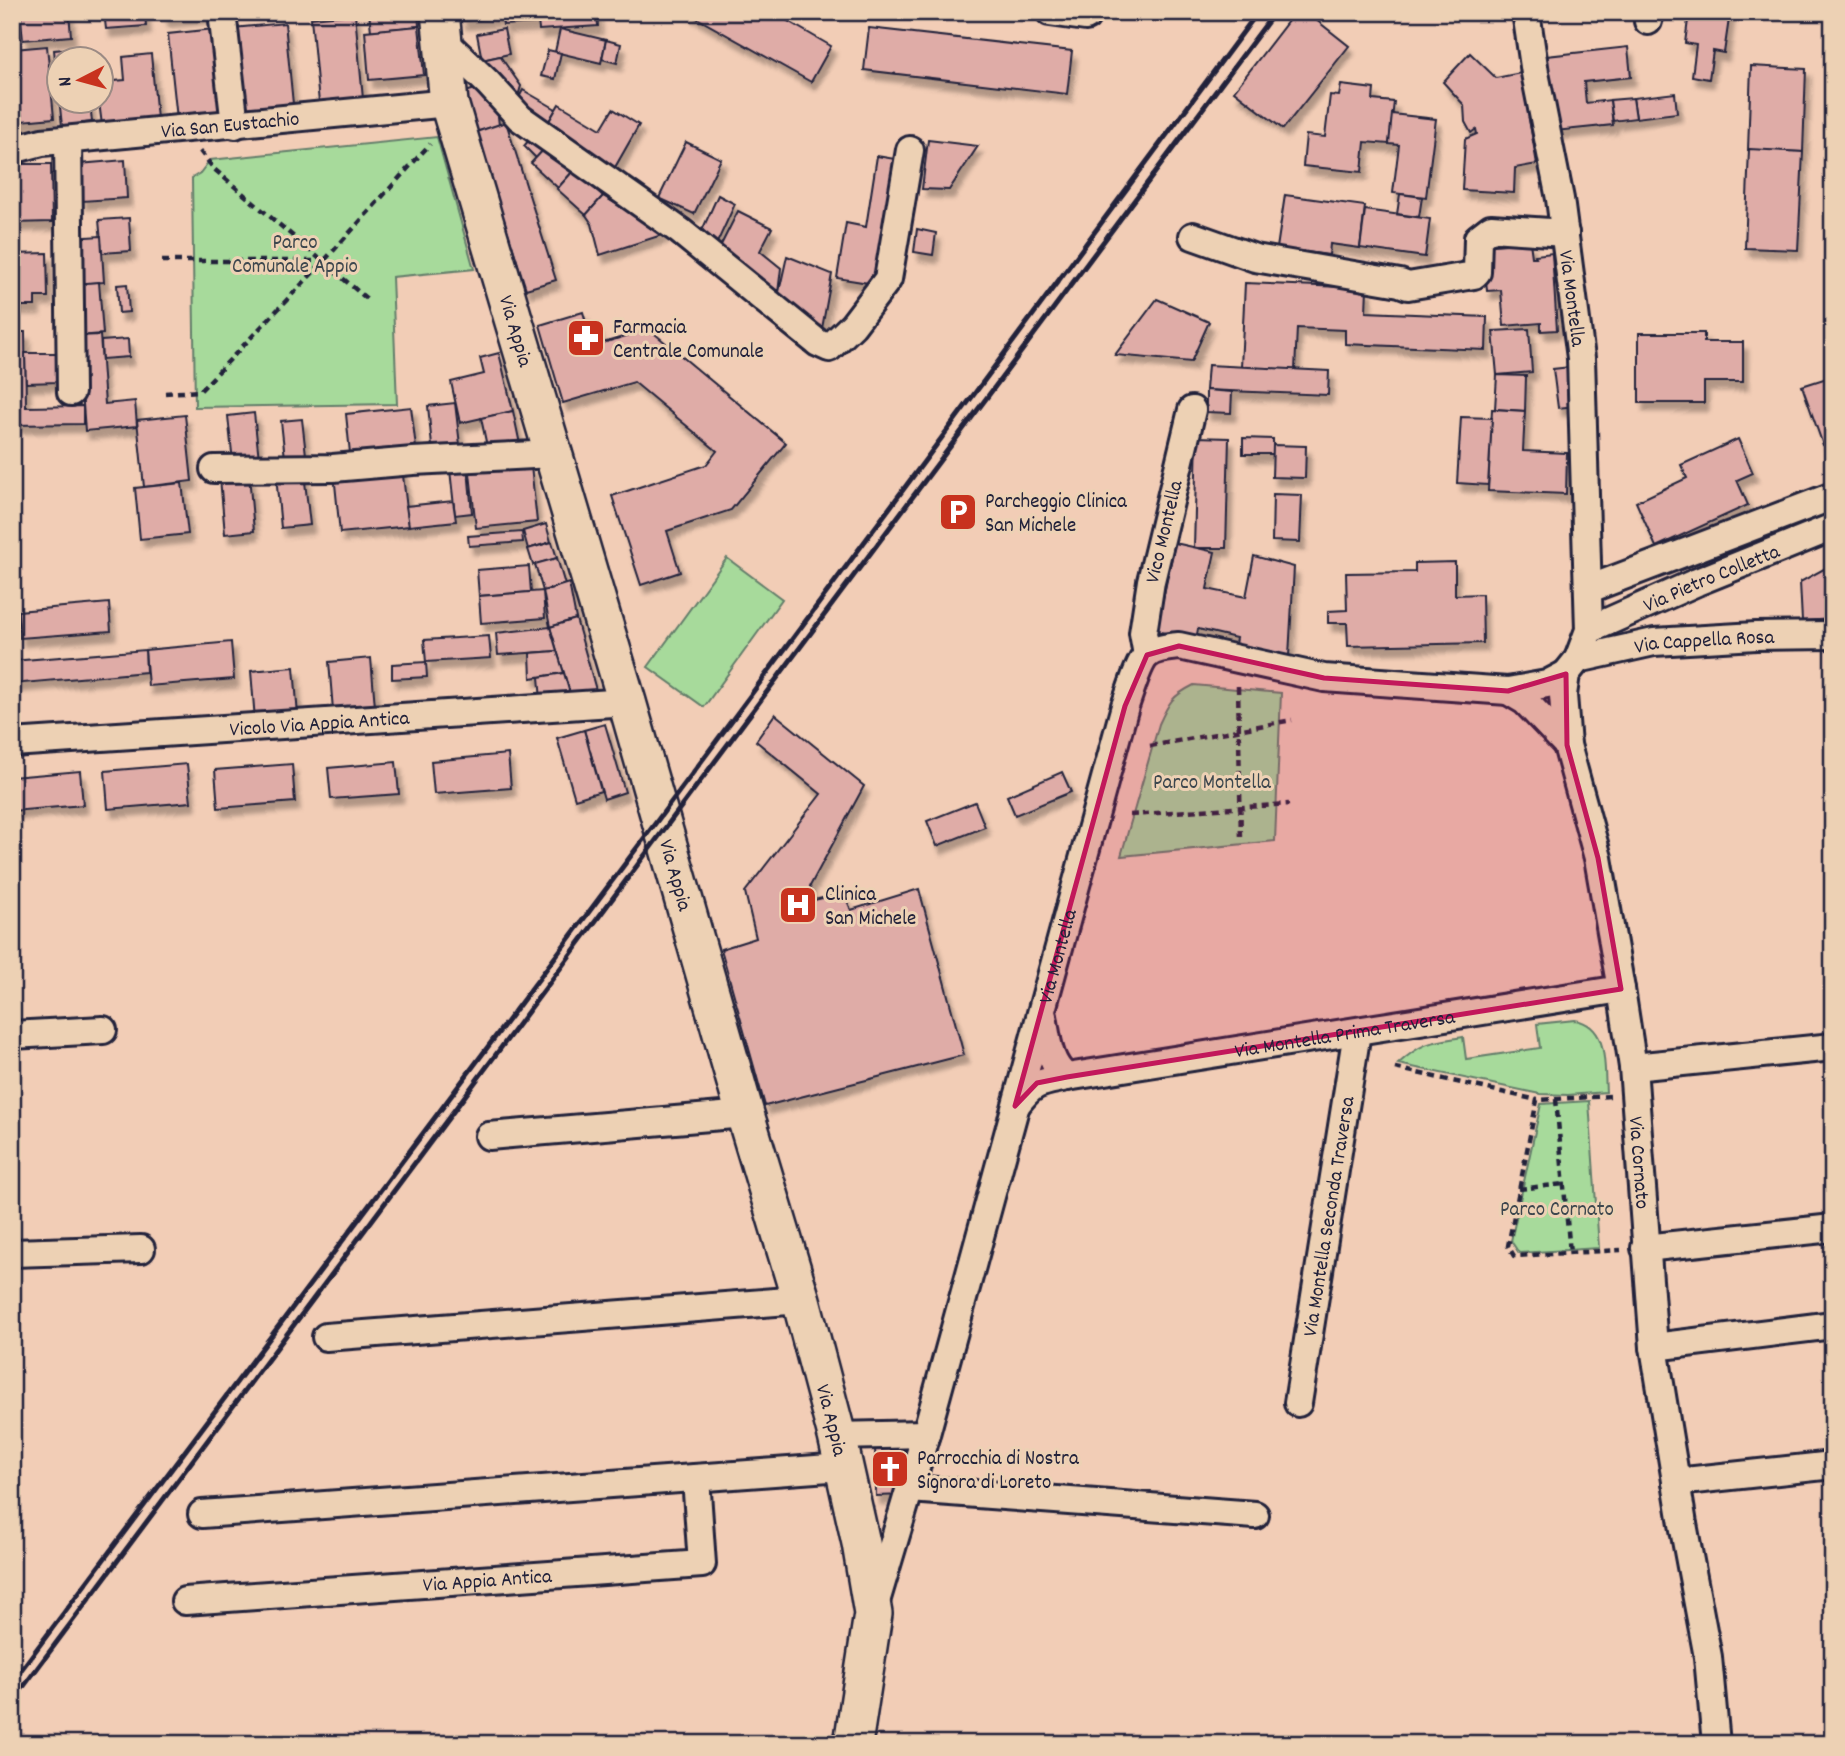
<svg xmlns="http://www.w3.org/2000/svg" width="1845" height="1756" viewBox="0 0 1845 1756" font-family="Dekko,sans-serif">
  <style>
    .green { fill: #a7da9b; stroke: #647e6b; stroke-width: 2 }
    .building { fill: #dfaca7; stroke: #22223b; stroke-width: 2; filter: url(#shadow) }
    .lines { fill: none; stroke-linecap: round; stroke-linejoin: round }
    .street-casing { stroke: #22223b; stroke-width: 32 }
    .secondary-casing { stroke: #22223b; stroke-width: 42 }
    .path { stroke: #22223b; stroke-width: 4.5; stroke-dasharray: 7 5; stroke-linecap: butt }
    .street { stroke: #edd1b4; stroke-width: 26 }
    .secondary { stroke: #edd1b4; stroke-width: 37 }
    .rail { stroke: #22223b; stroke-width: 5 }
    .marked { fill: #c2185b; fill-opacity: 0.2; stroke: #c2185b; stroke-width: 5; stroke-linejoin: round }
    .labels { text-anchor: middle; stroke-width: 6; stroke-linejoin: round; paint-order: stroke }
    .street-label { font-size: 21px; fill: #22223b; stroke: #edd1b4 }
    .park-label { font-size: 21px; fill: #3d474e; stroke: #edd1b4 }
    .poi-label { font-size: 21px; fill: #22223b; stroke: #edd1b4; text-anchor: start }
  </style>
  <defs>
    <filter id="shadow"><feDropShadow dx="4.5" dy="8" stdDeviation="2" flood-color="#0004"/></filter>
  </defs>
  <rect width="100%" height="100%" fill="#f2cdb6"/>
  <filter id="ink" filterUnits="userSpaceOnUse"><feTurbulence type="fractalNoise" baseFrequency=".0143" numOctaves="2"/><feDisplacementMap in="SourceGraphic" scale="14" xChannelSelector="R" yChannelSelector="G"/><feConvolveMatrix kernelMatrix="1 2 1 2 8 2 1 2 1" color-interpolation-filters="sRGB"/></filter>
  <g filter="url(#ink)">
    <g class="green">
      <polygon points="437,137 474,269 392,277 397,404 195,407 192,178 200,173 210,160"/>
      <polygon points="727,558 782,599 704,707 648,667"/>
      <path d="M1194,685l87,8 -6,148 -154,15 38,-132c10,-22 13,-28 35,-39z"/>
      <path d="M1575,1020c34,6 29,45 31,72l-38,3 -28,-1 -142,-30c24,-22 33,-22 65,-27l3,22 74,-11 -3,-24z"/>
      <polygon points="1589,1101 1599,1248 1519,1253 1511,1241 1541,1104"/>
    </g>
    <g class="building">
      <polygon points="20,12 69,12 71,36 23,40"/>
      <polygon points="104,12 145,12 146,26 106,29"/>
      <polygon points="163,12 207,12 207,15 164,19"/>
      <polygon points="369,12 418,12 419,26 371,31"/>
      <polygon points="461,12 501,12 502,18 462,21"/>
      <polygon points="501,12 537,12 538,23 503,25"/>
      <polygon points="537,12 597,12 598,26 539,30"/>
      <polygon points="686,12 772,12 831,46 811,82"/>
      <polygon points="1295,12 1306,12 1349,46 1283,129 1234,91"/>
      <polygon points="1689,12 1730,12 1724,53 1713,51 1709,79 1692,76 1696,45 1685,43"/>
      <polygon points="355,14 363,99 319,103 311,18"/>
      <polygon points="285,23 293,104 241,109 233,28"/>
      <polygon points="419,26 424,75 369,80 365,31"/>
      <polygon points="869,28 1072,51 1067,94 864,70"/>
      <polygon points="214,29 222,114 177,119 168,34"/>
      <polygon points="504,29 509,54 482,60 477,34"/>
      <polygon points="560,29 606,40 601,63 555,52"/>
      <polygon points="606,40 621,44 617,63 602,59"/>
      <polygon points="47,46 54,118 21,121 14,49"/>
      <polygon points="85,47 86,60 60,60 60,102 90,102 92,122 62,126 54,50"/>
      <polygon points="1628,47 1631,77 1584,82 1586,103 1610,100 1613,125 1555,131 1547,56"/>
      <polygon points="548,50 561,53 555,79 541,76"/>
      <polygon points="1470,53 1496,78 1521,73 1537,164 1515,168 1514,193 1462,190 1465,139 1477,134 1476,129 1471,133 1465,122 1464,105 1443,82"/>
      <polygon points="151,54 157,119 102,125 99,102 102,102 102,82 125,80 123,57"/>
      <polygon points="500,56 521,86 516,103 482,60"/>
      <polygon points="1751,66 1806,69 1803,152 1748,150"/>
      <polygon points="1341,85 1374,89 1373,100 1394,102 1389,144 1365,142 1362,172 1303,166 1306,135 1325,137 1330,95 1339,96"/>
      <polygon points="475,89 497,108 499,125 476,132 463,93"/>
      <polygon points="523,90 556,109 545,128 516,103"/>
      <polygon points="19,91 23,132 12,133 12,92"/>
      <polygon points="1675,93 1677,113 1636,118 1633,98"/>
      <polygon points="1633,98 1636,118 1613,121 1610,100"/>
      <polygon points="559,104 601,129 613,109 639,125 614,169 545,128"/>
      <polygon points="1392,114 1436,119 1426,197 1393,193 1399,145 1389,144"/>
      <polygon points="506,122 556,280 526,289 476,132"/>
      <polygon points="534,134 547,146 536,158 524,146"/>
      <polygon points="928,140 978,146 949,190 922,189"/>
      <polygon points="686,142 721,159 694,214 659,198"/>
      <polygon points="547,146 574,170 558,188 531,163"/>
      <polygon points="1749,149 1803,152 1798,250 1745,248"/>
      <polygon points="877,156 895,159 875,284 837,278 846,223 866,227"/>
      <polygon points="125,160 127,198 82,201 79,164"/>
      <polygon points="12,164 51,164 52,222 12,223"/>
      <polygon points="574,170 603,196 586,215 557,189"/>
      <polygon points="1400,194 1422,197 1419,217 1397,214"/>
      <polygon points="718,195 735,204 717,243 700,235"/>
      <polygon points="1285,195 1365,206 1360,248 1330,244 1329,255 1277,248"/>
      <polygon points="603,196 665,234 600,255 592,224 586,215"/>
      <polygon points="1365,210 1430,219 1425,257 1360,248"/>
      <polygon points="738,211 772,228 760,251 781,268 777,301 717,253"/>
      <polygon points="129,218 131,251 102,253 99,220"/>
      <polygon points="917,229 936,233 933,255 914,252"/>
      <polygon points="101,236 104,282 74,284 71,238"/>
      <polygon points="1530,242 1532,257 1536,257 1535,255 1552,253 1557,330 1541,331 1541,323 1504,326 1501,290 1487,291 1483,246"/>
      <polygon points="47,253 48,297 35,297 35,306 13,306 13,254"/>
      <polygon points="787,256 832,274 821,334 777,301"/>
      <polygon points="99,282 103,334 78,336 74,284"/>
      <polygon points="1245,283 1367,288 1366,312 1487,317 1486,350 1345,344 1345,330 1297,328 1295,370 1241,367"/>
      <polygon points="127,284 129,312 119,313 117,285"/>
      <polygon points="1157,299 1209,322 1191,362 1115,355"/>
      <polygon points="583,312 588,329 597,326 603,343 649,329 786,443 731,510 667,531 680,572 641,585 612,496 706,465 717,451 634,382 563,403 540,325"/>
      <polygon points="1529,329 1532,372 1497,375 1493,331"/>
      <polygon points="12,332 25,332 26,407 83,406 83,424 12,425"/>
      <polygon points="1639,333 1704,333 1704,342 1743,342 1743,382 1704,382 1704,403 1639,403"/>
      <polygon points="100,335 105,404 135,401 137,426 85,431 78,336"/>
      <polygon points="128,339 129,357 102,359 101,341"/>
      <polygon points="25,353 59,353 59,382 26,383"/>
      <polygon points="499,353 513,411 460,423 451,382 484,374 480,358"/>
      <polygon points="1208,365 1329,371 1328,395 1206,390"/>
      <polygon points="1570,367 1575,406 1558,408 1553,369"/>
      <polygon points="1497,375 1526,376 1525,411 1495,409"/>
      <polygon points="1833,376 1833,442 1823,445 1802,386"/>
      <polygon points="1206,390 1232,392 1231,413 1206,412"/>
      <polygon points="455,403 461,453 433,456 428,406"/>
      <polygon points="411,407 417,456 351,463 346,414"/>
      <polygon points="1492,409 1525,411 1523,451 1567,453 1566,494 1488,491"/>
      <polygon points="513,411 521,449 489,456 481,418"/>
      <polygon points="254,413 259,459 233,462 228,416"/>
      <polygon points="185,415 192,481 144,487 137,420"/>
      <polygon points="1461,417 1492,418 1488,485 1457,483"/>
      <polygon points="302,419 306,455 285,458 281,421"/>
      <polygon points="1197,437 1229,438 1226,548 1194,548"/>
      <polygon points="1243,438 1273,439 1273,454 1243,454"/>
      <polygon points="1738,439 1753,473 1737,480 1748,505 1656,547 1636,502 1687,478 1681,465"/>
      <polygon points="1273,445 1306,446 1305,478 1272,477"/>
      <polygon points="531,466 537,522 476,528 470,473"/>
      <polygon points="402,467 409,526 340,533 334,474"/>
      <polygon points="468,469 472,513 455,515 450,470"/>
      <polygon points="304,473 310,525 281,528 276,476"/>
      <polygon points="249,475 254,531 225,534 220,478"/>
      <polygon points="182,483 188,534 140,539 135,488"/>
      <polygon points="1273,494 1302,495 1300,542 1272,541"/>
      <polygon points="453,501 456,521 409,526 406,506"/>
      <polygon points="546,524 551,542 528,549 523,531"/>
      <polygon points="522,532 523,542 469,546 468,536"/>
      <polygon points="552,542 557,558 533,565 528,549"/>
      <polygon points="1175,543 1215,552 1207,589 1246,597 1254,556 1294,567 1289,656 1235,644 1236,638 1198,629 1196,640 1156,631"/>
      <polygon points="557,558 565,585 543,591 535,564"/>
      <polygon points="1455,562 1455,595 1482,594 1483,643 1348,646 1347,623 1328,623 1328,611 1347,610 1346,573 1415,572 1415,563"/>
      <polygon points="1833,564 1833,619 1802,621 1800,582"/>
      <polygon points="529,566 531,592 479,596 477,570"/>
      <polygon points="569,583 576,619 550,627 543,591"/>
      <polygon points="543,591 545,618 481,623 479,596"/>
      <polygon points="109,603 111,631 20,638 18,611"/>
      <polygon points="576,619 596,690 571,697 550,627"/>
      <polygon points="550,627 557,651 498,655 496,633"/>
      <polygon points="489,636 491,658 426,662 424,640"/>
      <polygon points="231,642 234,679 148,686 145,650"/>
      <polygon points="145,650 146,672 12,684 12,661"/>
      <polygon points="557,651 564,673 531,678 530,653"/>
      <polygon points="371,658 375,707 333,710 329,662"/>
      <polygon points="426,662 427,677 392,679 392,664"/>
      <polygon points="294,667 298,716 255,720 251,671"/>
      <polygon points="564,673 571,697 541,700 539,677"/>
      <polygon points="775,714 864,786 810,886 814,900 844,893 851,910 919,889 964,1055 765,1106 721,949 756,938 745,892 821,794 756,741"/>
      <polygon points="605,724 625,792 604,799 584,730"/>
      <polygon points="584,730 601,791 575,799 557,738"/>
      <polygon points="508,754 511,788 434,794 431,761"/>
      <polygon points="396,762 399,794 331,799 328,768"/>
      <polygon points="187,764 191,802 108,809 105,771"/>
      <polygon points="292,764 295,802 218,808 215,770"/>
      <polygon points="80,771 83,805 12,811 12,777"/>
      <polygon points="1062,772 1071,792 1015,815 1007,796"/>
      <polygon points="975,802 985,827 937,846 927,821"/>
      <polygon points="903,1443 904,1495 876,1496 875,1444"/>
    </g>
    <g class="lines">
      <defs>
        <g id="street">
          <polyline points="222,12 235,125"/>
          <polyline points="1050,12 1086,17"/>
          <path id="s1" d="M1526,12l9,61 25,126 21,159 8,272 -11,29 -12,15 -3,21 4,50 31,113 23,131 12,78 21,280 29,177 25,133 8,87"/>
          <polyline points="1648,21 1650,12"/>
          <polyline points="443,40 488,83 520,118 680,231 818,343 829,348 853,325 888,279 910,150"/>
          <polyline points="68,140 71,392"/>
          <path id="s2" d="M12,150l30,-8 407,-39"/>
          <polyline points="1193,236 1255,258 1400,283 1408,286 1474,275 1477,272 1478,238 1491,228 1565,233"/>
          <polyline points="214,469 333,468 413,461 553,454"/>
          <polyline points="1589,589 1833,496"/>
          <path id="s3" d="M1589,630l108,-48 136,-55"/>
          <path id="s4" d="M1147,655l-4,-22 8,-52 41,-171"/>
          <path id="s5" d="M1578,659l76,-17 102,-6 77,-1"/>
          <polyline points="1508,691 1525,701 1567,745"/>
          <path id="s6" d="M12,743l615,-41"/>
          <path d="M1043,1016c4,21 5,48 24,61"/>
          <polyline points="12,1035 103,1030"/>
          <polyline points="1633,1067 1833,1047"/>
          <path id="s7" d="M1017,1104c17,-23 23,-21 50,-27l554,-88"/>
          <polyline points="489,1136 745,1114"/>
          <polyline points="1645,1248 1833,1228"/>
          <polyline points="12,1253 141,1249"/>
          <polyline points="326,1337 801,1300"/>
          <polyline points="1654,1347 1833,1325"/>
          <path id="s8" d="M1298,1403l59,-371"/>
          <polyline points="837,1436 926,1434"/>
          <polyline points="1676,1482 1833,1465"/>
          <polyline points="910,1489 1255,1515"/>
          <polyline points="202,1514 843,1467"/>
          <path id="s9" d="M185,1601l517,-37 -6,-86"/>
          <path id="s10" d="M875,1605l51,-171 199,-728c5,-13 13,-43 22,-51 8,-7 23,-8 32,-9l145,32 184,13 39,-7 19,-10"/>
        </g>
        <g id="secondary">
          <path id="s11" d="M440,12l9,91 178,599 118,412 56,186 36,136 24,107 12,71 -20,130"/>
        </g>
      </defs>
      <use href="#street" class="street-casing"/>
      <use href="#secondary" class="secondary-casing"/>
      <g class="path">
        <polyline points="200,151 214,169 367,299"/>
        <polyline points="162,261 323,261"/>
        <polyline points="165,393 200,391 324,261 430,144"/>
        <polyline points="1238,686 1241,840"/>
        <polyline points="1150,746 1292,720"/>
        <polyline points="1130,815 1289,804"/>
        <polyline points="1395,1068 1537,1100"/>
        <polyline points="1610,1096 1537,1100 1508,1246 1514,1256 1621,1250"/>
        <polyline points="1556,1099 1570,1253"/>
        <polyline points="1519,1189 1563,1184"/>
      </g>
      <use href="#street" class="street"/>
      <use href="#secondary" class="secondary"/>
      <g class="rail">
        <polyline points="12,1682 660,817 1258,12"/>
        <polyline points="12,1702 1275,12"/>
      </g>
    </g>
  </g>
  <path class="marked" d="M1179,646l145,32 184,13 58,-17 1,71 31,113 23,131 -554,88 -30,6 -22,23 110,-400 22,-51z"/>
  <defs>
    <symbol id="pharmacy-square" viewBox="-11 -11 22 22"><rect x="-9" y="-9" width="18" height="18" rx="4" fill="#c8321e" stroke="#edd1b4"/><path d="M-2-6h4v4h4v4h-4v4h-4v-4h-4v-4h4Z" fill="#fff"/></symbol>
    <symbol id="parking-square" viewBox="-11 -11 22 22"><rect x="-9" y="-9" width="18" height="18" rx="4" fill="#c8321e" stroke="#edd1b4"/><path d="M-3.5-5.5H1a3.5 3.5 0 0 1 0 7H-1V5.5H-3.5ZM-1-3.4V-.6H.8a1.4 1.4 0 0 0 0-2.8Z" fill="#fff"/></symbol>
    <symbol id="hospital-square" viewBox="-11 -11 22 22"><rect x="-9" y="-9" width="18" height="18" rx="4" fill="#c8321e" stroke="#edd1b4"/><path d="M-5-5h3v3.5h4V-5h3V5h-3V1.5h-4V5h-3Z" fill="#fff"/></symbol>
    <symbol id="church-square" viewBox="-11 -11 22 22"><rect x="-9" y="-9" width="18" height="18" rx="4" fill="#c8321e" stroke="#edd1b4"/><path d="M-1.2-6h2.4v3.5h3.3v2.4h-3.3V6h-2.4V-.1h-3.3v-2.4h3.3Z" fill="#fff"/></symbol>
  </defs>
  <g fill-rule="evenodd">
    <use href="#pharmacy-square" x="564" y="316" width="44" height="44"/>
    <use href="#parking-square" x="936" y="490" width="44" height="44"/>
    <use href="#hospital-square" x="776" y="883" width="44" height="44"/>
    <use href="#church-square" x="868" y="1447" width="44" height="44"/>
  </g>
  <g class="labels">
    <g class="street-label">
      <text dy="7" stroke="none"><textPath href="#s2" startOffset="220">Via San Eustachio</textPath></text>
      <text dy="7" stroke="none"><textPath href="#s1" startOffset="290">Via Montella</textPath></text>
      <text dy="7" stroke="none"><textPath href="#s11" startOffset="329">Via Appia</textPath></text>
      <text dy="7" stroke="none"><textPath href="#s4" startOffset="126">Vico Montella</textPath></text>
      <text dy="7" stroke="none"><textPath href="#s3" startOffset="133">Via Pietro Colletta</textPath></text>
      <text dy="7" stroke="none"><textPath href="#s5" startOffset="128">Via Cappella Rosa</textPath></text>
      <text dy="7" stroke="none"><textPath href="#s6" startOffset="308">Vicolo Via Appia Antica</textPath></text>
      <text dy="7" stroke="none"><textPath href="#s11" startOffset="896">Via Appia</textPath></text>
      <text dy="7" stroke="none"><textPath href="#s10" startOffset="674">Via Montella</textPath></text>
      <text dy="7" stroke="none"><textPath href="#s7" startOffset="340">Via Montella Prima Traversa</textPath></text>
      <text dy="7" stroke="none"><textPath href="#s1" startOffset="1169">Via Cornato</textPath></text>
      <text dy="7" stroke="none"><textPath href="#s8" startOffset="189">Via Montella Seconda Traversa</textPath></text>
      <text dy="7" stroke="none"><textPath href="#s11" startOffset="1463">Via Appia</textPath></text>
      <text dy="7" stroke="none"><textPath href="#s9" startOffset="303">Via Appia Antica</textPath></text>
    </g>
    <g class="park-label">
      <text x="295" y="248">Parco<tspan x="295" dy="24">Comunale Appio</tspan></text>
      <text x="1212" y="788">Parco Montella</text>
      <text x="1557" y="1215">Parco Cornato</text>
    </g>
    <g class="poi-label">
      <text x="613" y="333">Farmacia<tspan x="613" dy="24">Centrale Comunale</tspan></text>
      <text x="985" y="507">Parcheggio Clinica<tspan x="985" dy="24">San Michele</tspan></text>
      <text x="825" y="900">Clinica<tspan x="825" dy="24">San Michele</tspan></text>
      <text x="917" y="1464">Parrocchia di Nostra<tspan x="917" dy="24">Signora di Loreto</tspan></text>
    </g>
  </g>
  <rect width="1845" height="1756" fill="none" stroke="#edd1b4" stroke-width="42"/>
  <rect x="21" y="21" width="1803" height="1714" fill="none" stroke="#22223b" stroke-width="2.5" filter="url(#ink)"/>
  <g transform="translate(80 80) rotate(264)"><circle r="33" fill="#edd1b4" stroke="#9c8b84" stroke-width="2"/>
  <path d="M0-5L12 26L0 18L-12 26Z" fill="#c8321e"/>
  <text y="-10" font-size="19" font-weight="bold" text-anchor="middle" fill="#22223b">N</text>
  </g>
</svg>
